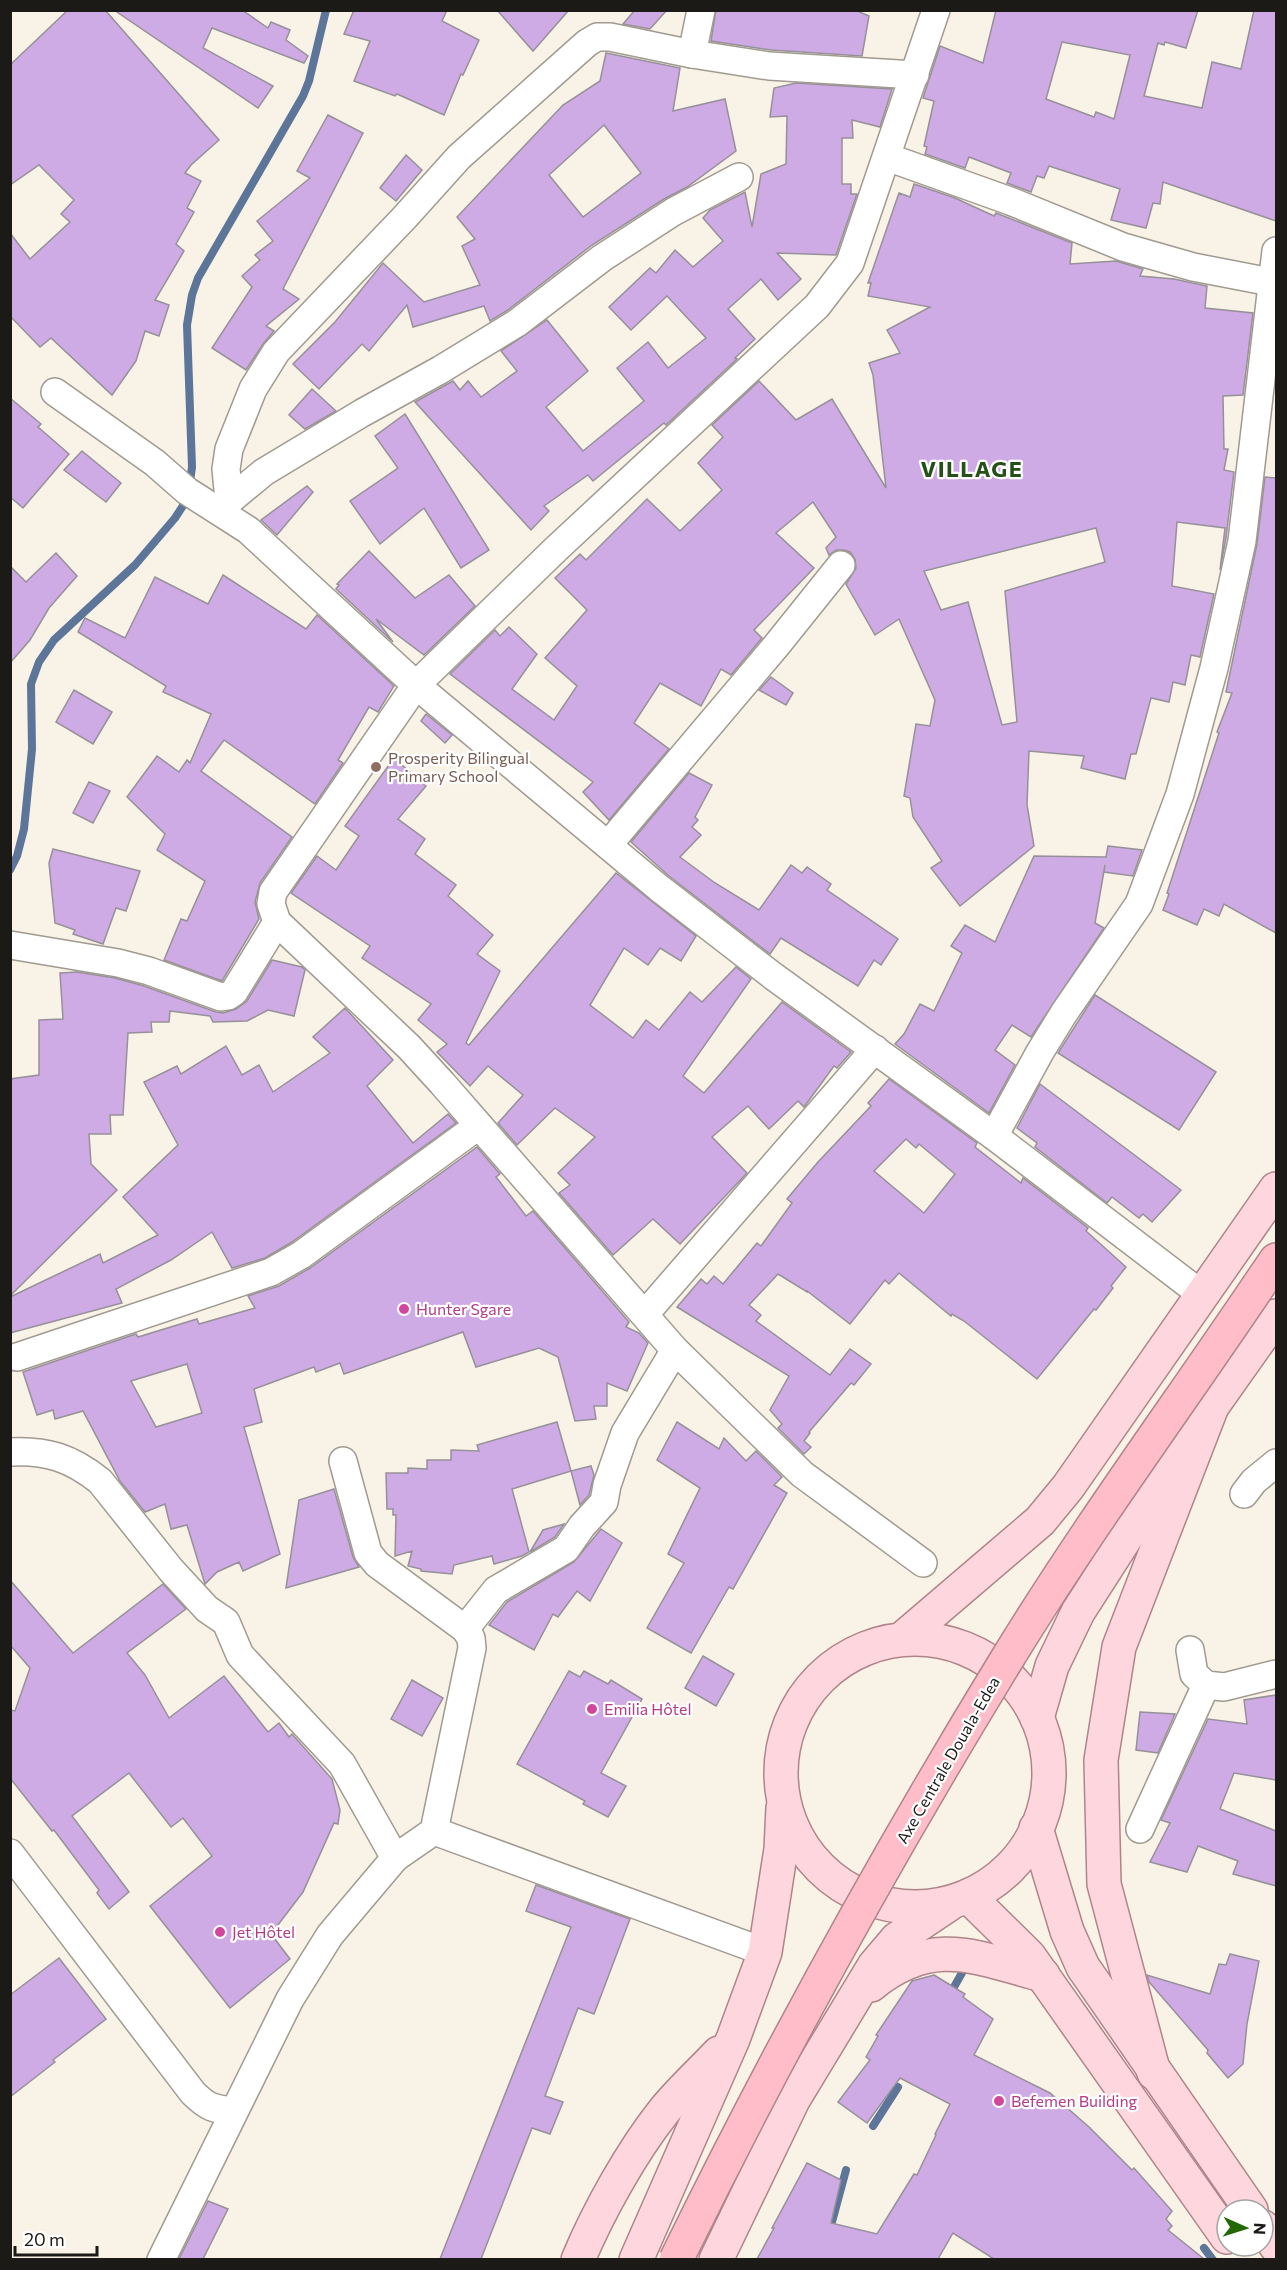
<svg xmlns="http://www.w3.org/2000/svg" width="1287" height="2270" viewBox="0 0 1287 2270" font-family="Commissioner,sans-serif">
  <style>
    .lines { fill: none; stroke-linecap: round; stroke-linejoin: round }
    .stream { stroke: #5c7599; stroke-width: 8 }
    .building { fill: #cfabe5; stroke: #969099; stroke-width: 1.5; fill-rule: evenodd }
    .minor-casing { stroke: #a09a90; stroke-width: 30 }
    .major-casing { stroke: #af848a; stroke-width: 36 }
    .highway-casing { stroke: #af848a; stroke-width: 36 }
    .minor { stroke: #fff; stroke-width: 27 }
    .major { stroke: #fed7de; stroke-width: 33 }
    .highway { stroke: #febdc8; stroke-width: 33 }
    .highway-bridge-casing { stroke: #af848a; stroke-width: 36; stroke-linecap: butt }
    .highway-bridge { stroke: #febdc8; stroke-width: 33 }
    .education-dot { fill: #8d6e63; stroke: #fff; stroke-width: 2 }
    .hotel-dot { fill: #d1479c; stroke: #fff; stroke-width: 2 }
    .labels { text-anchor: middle; stroke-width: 4.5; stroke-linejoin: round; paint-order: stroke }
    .education-label { font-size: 16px; fill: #785e54; stroke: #fff; text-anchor: start }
    .hotel-label { font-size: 16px; fill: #b23c85; stroke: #fff; text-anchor: start }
    .street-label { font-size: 16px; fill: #1c1a16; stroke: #fff }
    .district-label { font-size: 22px; font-weight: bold; letter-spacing: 1.5px; fill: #245117; stroke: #fff }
  </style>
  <rect width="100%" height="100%" fill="#f9f2e7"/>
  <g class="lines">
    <g class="stream">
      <polyline points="10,870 17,856 24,829 32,749 31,684 39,662 54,640 135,565 175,518 188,498 192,467 187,325 192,295 198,278 303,96 309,81 326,10"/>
      <polyline points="954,1987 967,1964"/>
      <polyline points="873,2126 898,2087"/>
      <polyline points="829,2233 846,2170"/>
      <polyline points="1204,2248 1213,2260"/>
    </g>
  </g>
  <g class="building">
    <polygon points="68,10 105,10 219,140 191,165 185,173 201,181 187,208 194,212 176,244 184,251 155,300 169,305 159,336 145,331 136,361 112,395 51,338 40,347 10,316 10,233 30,259 70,222 61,214 74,200 39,165 10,185 10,65"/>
    <polygon points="114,10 242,10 268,28 271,22 290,30 286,40 308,56 304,63 212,28 203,48 273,86 258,108"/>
    <polygon points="354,10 447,10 442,21 479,40 463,75 461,74 444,115 397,94 395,96 354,81 370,41 344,34"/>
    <polygon points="497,10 569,10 533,51"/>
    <polygon points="635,10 667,10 650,29 623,24"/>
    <polygon points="716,10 855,10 869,16 862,56 771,50 711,41"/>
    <path d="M996,10h202l-12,38 -21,-6 -1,3 -6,-2 -14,53 58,12 10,-46 29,7 13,-59 22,1v210l-113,-39 -3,22 -7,-1 -7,25 -35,-8 9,-31 -71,-23 -5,12 -7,-2 -6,16 -24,-9 4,-10 -42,-16 -4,11 -40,-14 2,-7 -3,-1 10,-45 -11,-3 17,-52 43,17zM1062,42l68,13 -16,64 -18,-7 -2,5 -48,-18z"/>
    <path d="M606,53l74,15 -7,43 52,-12 11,52 -49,36 -23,12 -72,46 -84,65 -18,11 -6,-15 -71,21 -6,-22 -38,46 -7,-7 -43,45 -26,-25 42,-42 48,-59 41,39 56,-17 -18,-39 13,-7 -18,-22 106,-112 37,-24zM604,125l37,48 -58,44 -34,-42z"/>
    <polygon points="796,83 892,89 880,127 852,120 853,138 842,138 842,184 851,184 851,194 857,194 836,255 777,253 801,279 778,300 761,279 728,309 755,339 735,358 737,359 666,425 664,423 593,481 588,475 544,506 549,511 531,530 415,402 453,381 460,390 468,381 481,397 517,371 501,351 547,320 588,371 546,407 583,451 644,401 617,368 648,342 668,368 706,338 667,296 631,330 609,307 650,268 656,273 675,250 693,267 723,241 703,218 710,210 745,192 752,227 761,174 786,164 787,116 770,117 774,88"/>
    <polygon points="328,115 363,133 283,289 299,299 266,326 274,331 263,344 246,370 212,348 252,287 242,276 260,260 255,255 273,241 257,221 310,178 297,171"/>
    <polygon points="406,155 422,170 396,201 380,188"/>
    <path d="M914,184l41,14 39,18 2,-3 76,30 -2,21 46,-3 27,8 -3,7 34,3 33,7 -2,22 48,5 -10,82 -20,1 1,53h4l-4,21 10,2 -8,66 -6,32 5,-42 -48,-6 -5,64 42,8 -14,63 -9,-2 -6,30 -12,-3 -4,20 -18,-4 -15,56h-5l-6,25 -44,-11 3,-12 -55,-5 -2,54 7,41 -74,60 -29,-38 11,-7 -29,-44 -3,-19 -6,-2 12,-72 14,2 5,-26 -36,-81 -24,16 -29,-51 10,-16 -1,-9 -5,-7 -6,-2h-8l-7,5 -3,-7 10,-11 -23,-35 -37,31 38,35 -60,62 8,8 -31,37 -10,-6 -20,37 -41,-23 -26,40 35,26 -60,71 -26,-28 10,-10 -143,-108 45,-44 5,6 9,-9 28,27 -25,35 42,31 23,-34 -32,-28 42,-48 -32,-32 25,-24 6,6 61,-61 33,32 42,-41 -24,-27 25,-26 -11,-12 47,-44 37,39 36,-21 54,89 -13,-113 -4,-12 31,-10 -13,-23 43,-23 -62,-11 3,-13h-3l31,-90 11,4zM1096,528l9,34 -100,29 12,131 -15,3 -34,-123 -27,8 -17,-39z"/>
    <polygon points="312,389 336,411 305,429 289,415"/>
    <polygon points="10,398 41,424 38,427 69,454 23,508 10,497"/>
    <polygon points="405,414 489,550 461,568 424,508 380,544 350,501 398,468 375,436"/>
    <polygon points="82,451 121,483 106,502 64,470"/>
    <polygon points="1265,477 1276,478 1276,933 1224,904 1219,916 1204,909 1197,925 1163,910 1169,894 1167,893 1219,733 1217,732 1232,693 1226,692 1257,544"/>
    <polygon points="307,486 313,492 277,535 261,520"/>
    <polygon points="369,551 415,598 449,575 475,606 424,655 376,619 393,642 336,589 339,585 337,584"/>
    <polygon points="56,553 77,576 49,608 30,640 10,663 10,566 26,582"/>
    <polygon points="223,575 306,629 317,615 394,686 378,712 369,707 338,760 343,763 315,804 224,740 201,771 292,837 260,883 255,902 259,919 222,981 164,960 181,919 187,921 205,881 157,850 165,834 127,797 157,756 179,772 187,760 190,763 211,714 163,692 166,686 78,632 85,618 125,638 155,577 208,604"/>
    <polygon points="771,677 793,693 786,705 759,690"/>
    <polygon points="74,690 112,712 93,744 56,722"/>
    <polygon points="426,714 452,735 445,743 421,721"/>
    <polygon points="394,758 426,786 398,819 425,839 415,854 456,885 448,896 493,935 477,954 500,971 466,1043 469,1045 616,873 696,936 681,961 660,948 648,965 624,948 590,1005 633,1038 646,1020 659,1030 690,992 702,1002 736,967 751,979 683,1076 704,1093 782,1002 851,1052 837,1068 834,1066 804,1107 798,1101 769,1129 748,1106 712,1137 747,1173 680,1244 653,1219 613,1255 559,1193 570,1185 558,1173 595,1137 555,1108 517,1145 498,1123 523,1095 488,1066 470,1086 437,1052 447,1044 418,1020 431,1004 362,958 370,946 291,893 317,856 336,870 359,836 345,826"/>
    <polygon points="689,773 712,785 695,817 698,820 692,827 701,835 680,857 715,883 759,910 791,865 802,873 807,867 831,884 827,890 898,939 881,965 874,960 858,986 781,938 770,954 669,876 631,842"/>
    <polygon points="89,782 110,791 93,823 73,813"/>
    <polygon points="1108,846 1142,850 1133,876 1104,872 1105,865 1095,923 1104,928 1031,1037 1012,1025 995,1050 1015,1065 989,1113 895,1044 904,1034 920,1004 934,1011 962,953 951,946 965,925 995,942 1034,856 1106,857"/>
    <polygon points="53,849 140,871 126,911 116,908 103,944 73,934 75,930 55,923 49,863"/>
    <polygon points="272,960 302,967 305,970 294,1016 268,1010 247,1021 213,1022 210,1016 170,1011 169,1022 151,1022 152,1032 128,1033 123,1115 110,1115 111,1134 89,1134 91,1164 117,1190 10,1296 10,1079 39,1075 39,1020 63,1019 60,973 77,972 115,978 144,986 216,1012 223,1013 236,1009 247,1001"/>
    <polygon points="1095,995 1216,1072 1179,1130 1058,1053"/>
    <polygon points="345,1008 393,1060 367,1086 413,1143 448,1114 456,1123 292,1242 265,1258 232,1268 212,1232 171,1260 116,1289 122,1303 10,1333 10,1297 100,1254 103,1263 158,1235 123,1197 178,1145 144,1082 177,1066 181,1074 226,1046 242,1075 259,1065 273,1092 330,1053 313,1037"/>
    <path d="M889,1079l88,64 -2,4 46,36 2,-5 65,50 -2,3 40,36 -15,19 2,2 -17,22 -2,-1 -57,70 -73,-58 -12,-7 -1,2 -52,-43 -10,11 -4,-4 -35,44 -43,-33v1l-29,-18 -29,31 12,10 -5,6 74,54 20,-26 21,15 -17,21 -3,-2 -42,49 1,1 -6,8 7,6 -7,7 -26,-26 4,-4 -12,-14 19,-34 -112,-69 24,-28 6,5 7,-8 9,8 34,-41 4,3 31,-43 -5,-4 31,-37 53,-56 -3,-3zM906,1139l10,9 3,-4 36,30 -31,39 -50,-42z"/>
    <polygon points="1040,1084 1181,1190 1152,1222 1143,1214 1139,1218 1112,1197 1107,1203 1035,1147 1037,1143 1017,1128"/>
    <path d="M477,1147l23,27 -4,3 30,39 7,-5 96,111 -3,5 13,6 9,10 -21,48 -20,-8v23h-13l2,13 -21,2 -17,-64 -19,-9 -63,19 -13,-35 -119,42 -4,-11 -24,9 -2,-5 -60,22 8,33 -18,5 36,127 -37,17 -4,-9 -22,10 -12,12 -18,-59 -16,4 -6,-25 -20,8 -25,-31 -37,-70 -28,8 -2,-9 -16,5 -14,-43 113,-38 2,3 59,-18 2,5 56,-16 -7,-12 31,-10 31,-18zM187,1364l15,49 -46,14 -25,-46z"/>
    <polygon points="557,1422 571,1471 512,1489 529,1552 522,1556 494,1564 492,1556 454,1565 452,1574 421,1571 421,1569 408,1566 412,1551 395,1556 396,1515 393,1515 393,1509 387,1509 386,1473 408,1473 408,1468 427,1469 427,1460 451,1460 451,1450 479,1451 477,1445"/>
    <polygon points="677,1422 719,1449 724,1438 746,1461 756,1451 782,1477 774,1485 787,1493 733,1589 729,1587 691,1653 647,1628 684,1563 668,1554 700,1488 657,1460"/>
    <polygon points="591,1466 594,1475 589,1495 580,1505 571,1471"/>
    <polygon points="334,1489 353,1557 359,1567 286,1588 299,1500"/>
    <polygon points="564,1524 555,1537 530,1552 543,1530"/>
    <polygon points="601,1529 622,1543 590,1601 577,1591 558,1617 553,1614 534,1650 489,1625 507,1602 574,1562"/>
    <polygon points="10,1580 73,1653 163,1584 186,1609 127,1653 145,1675 169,1718 224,1676 268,1732 279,1723 289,1737 292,1734 332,1779 340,1810 338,1824 334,1823 303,1892 271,1934 290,1959 230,2008 150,1906 212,1856 183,1818 171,1827 129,1773 72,1816 129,1892 109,1909 97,1893 99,1890 54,1830 52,1831 10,1778 10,1710 15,1711 30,1668 10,1645"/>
    <polygon points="703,1656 734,1674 716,1706 685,1688"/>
    <polygon points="569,1671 580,1677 584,1671 608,1684 611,1680 642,1699 601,1773 626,1786 608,1817 583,1804 585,1801 517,1764"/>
    <polygon points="412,1680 443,1698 422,1736 391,1719"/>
    <polygon points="1276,1695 1276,1780 1234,1773 1220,1809 1276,1831 1276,1886 1233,1874 1238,1861 1198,1846 1187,1872 1150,1862 1170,1823 1161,1820 1208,1719 1247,1724 1244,1700"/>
    <polygon points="1140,1712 1175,1714 1158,1753 1136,1750"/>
    <polygon points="536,1885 630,1919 594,2014 578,2008 545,2096 563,2102 550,2134 532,2128 481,2259 440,2259 571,1927 526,1911"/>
    <polygon points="1230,1954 1259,1961 1247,2024 1243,2064 1228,2078 1207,2053 1208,2050 1149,1982 1147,1975 1210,1994 1219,1964 1226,1965"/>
    <polygon points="59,1958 106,2019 53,2060 55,2062 10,2097 10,1995"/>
    <polygon points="934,1975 965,1994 963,1997 993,2019 974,2055 1050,2093 1089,2127 1132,2170 1134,2168 1172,2211 1166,2219 1172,2226 1168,2230 1204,2259 994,2259 953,2233 938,2259 757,2259 774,2228 772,2228 807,2163 841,2180 831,2223 877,2234 914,2174 917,2175 936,2135 935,2134 950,2104 900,2078 867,2123 838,2102 870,2060 866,2057 878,2036 876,2035 912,1981"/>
    <polygon points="208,2201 228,2209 203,2259 179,2259"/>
  </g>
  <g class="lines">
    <defs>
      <g id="minor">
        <polyline points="692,54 701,10"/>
        <polyline points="887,157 1010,201 1123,247 1193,267 1276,283"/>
        <polyline points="55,392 155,463 187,491 248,530 416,685 659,888 773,976 994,1136 1201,1294"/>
        <polyline points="229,500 226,469 229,449 253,389 276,352 405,217 459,157 587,43 597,37 610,37 692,54 769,66 915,75"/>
        <polyline points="218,510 264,472 362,413 440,370 517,323 602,258 673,212 739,177"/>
        <polyline points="608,845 776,646 841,565"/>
        <polyline points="10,945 118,963 149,971 221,997 228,996 234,992 277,922"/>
        <polyline points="994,1136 1040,1052 1064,1013 1139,904 1180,794 1214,668 1242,541 1276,251"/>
        <polyline points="645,1314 875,1049"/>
        <polyline points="17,1357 271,1272 301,1255 478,1126"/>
        <path d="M10,1452c37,-2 61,6 90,29l71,89 36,39 19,13 14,33 102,109 53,94"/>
        <polyline points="1244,1494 1254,1481 1276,1463"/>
        <polyline points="923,1563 802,1474 675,1350 442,1083 409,1047 277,922 271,904 273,892 416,685 556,549 817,306 850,263 936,10"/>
        <polyline points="465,1629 496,1590 566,1549 582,1526 604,1502 607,1485 625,1433 675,1350"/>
        <polyline points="1190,1650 1194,1674 1206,1685 1224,1687 1276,1674"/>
        <polyline points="1140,1829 1206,1685"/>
        <polyline points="434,1831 765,1952"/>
        <path d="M10,1853l183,240c15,15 21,16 41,18"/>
        <polyline points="161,2260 290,1999 330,1935 395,1858 434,1831 472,1648 471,1638 465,1629 377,1564 368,1553 343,1461"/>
      </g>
      <g id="major">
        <polyline points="902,1639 1040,1521 1068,1487 1276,1189"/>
        <circle cx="915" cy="1773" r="134"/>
        <polyline points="1037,1718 1052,1666 1078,1612 1189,1439 1276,1316"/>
        <polyline points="1036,1828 1067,1931 1083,1967 1251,2210"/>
        <polyline points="968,1896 1029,1956 1227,2237"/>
        <path d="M871,1985c61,-50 104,-28 172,-10"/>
        <polyline points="1154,2073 1104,1884 1101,1760 1119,1647 1211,1409"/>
        <polyline points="1263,2227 1276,2246"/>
        <path d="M578,2260c20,-48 54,-109 86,-149 17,-21 37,-39 55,-58"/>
        <polyline points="636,2260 733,2039 765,1952 781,1849 783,1808"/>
        <polyline points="716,2260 793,2100 874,1966 897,1939 948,1905"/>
      </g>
      <polyline id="highway" points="1259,1285 1276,1260"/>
    </defs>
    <use href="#minor" class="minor-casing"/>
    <use href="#major" class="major-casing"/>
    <use href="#highway" class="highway-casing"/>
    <use href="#minor" class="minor"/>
    <use href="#major" class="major"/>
    <use href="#highway" class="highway"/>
    <defs>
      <path id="highway-bridge" d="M676,2260c100,-204 210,-403 328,-596 79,-130 170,-253 255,-379"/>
    </defs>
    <use href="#highway-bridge" class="highway-bridge-casing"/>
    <use href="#highway-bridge" class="highway-bridge"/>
  </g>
  <circle class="education-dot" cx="376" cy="767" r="6"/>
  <g class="hotel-dot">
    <circle cx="404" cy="1309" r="6"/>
    <circle cx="592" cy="1709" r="6"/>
    <circle cx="220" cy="1932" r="6"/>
    <circle cx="999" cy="2101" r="6"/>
  </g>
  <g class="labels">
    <g class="education-label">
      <text x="388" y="764">Prosperity Bilingual<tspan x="388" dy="18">Primary School</tspan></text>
    </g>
    <g class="hotel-label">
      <text x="416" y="1315">Hunter Sgare</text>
      <text x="604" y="1715">Emilia Hôtel</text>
      <text x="232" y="1938">Jet Hôtel</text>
      <text x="1011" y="2107">Befemen Building</text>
    </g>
    <g class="street-label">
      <text transform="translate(948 1760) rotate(-60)" y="6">Axe Centrale Douala-Edea</text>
    </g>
    <g class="district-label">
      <text x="972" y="477">VILLAGE</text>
    </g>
  </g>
  <rect width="1287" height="2270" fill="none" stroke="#1c1a16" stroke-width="24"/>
  <g transform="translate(1245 2228) rotate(93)"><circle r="28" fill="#ffffff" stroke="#a4a3a2" stroke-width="1.5"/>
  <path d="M0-4.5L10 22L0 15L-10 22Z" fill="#226903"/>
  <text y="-9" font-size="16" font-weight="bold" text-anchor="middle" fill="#1c1a16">N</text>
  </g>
  <path d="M15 2246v9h82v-9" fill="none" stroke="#1c1a16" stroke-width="3"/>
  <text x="24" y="2246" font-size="18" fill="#1c1a16" stroke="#ffffff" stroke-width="4.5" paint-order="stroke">20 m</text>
</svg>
